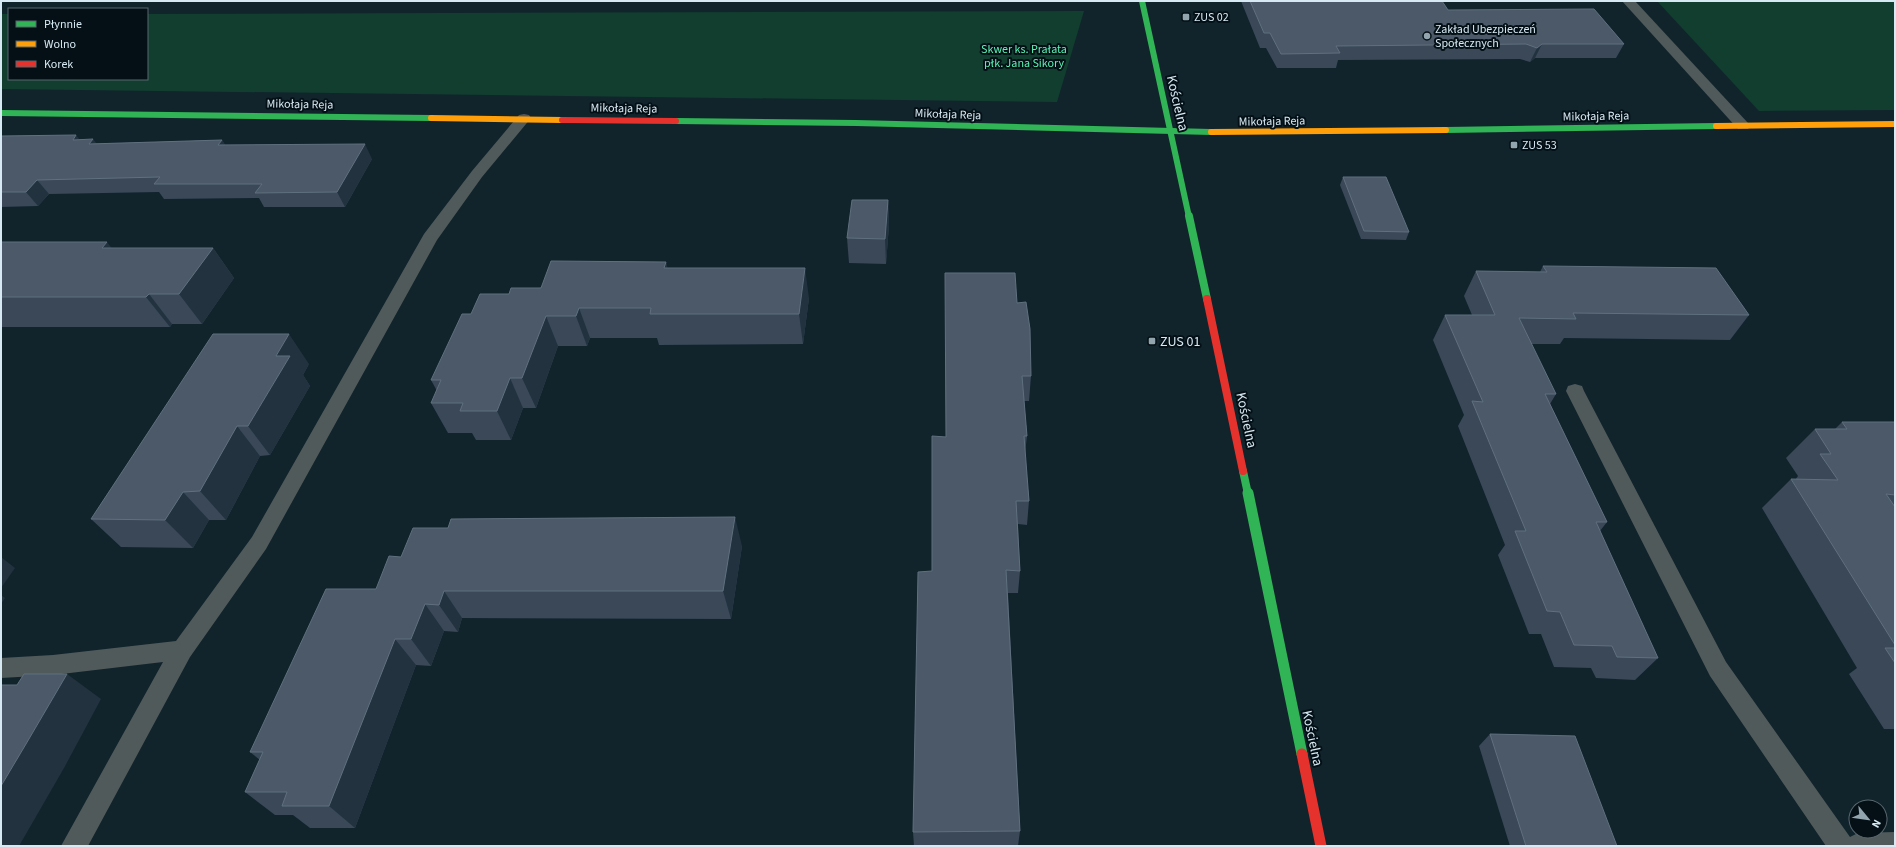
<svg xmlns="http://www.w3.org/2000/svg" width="1896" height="847" viewBox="0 0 1896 847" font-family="'Source Sans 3',sans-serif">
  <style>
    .green { fill: #123e2f }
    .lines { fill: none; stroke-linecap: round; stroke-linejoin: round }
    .lane { fill: #515a5b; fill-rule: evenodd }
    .fast-far2 { stroke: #30b455; stroke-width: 6 }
    .fast-far1 { stroke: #30b455; stroke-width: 8 }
    .fast { stroke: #30b455; stroke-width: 11 }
    .slow { stroke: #ff9f0a; stroke-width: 6 }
    .jam-far2 { stroke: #e5322d; stroke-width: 6 }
    .jam-far1 { stroke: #e5322d; stroke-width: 8 }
    .jam { stroke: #e5322d; stroke-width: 11 }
    .wall { fill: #3a4858 }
    .shaded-wall { fill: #22323f }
    .building { fill: #4b5968; stroke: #61707e }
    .poi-dot { fill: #92a4ad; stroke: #041016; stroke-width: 1.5 }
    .labels { text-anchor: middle; stroke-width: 4; stroke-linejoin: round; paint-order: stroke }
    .far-poi-label { font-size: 12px; fill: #d7e9f3; stroke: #041016; text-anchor: start }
    .far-park-label { font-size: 12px; fill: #5ff1b5; stroke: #041016 }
    .far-street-label { font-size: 12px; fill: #d7e9f3; stroke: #041016 }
    .street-label { font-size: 14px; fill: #d7e9f3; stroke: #041016 }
    .poi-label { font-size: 14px; fill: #d7e9f3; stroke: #041016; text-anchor: start }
  </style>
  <rect width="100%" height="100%" fill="#11242c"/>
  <g class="green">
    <polygon points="1657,1 1895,1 1895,110 1759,111"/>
    <polygon points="1084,11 1057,102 1,89 1,14 9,14 9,79 147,79 147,14"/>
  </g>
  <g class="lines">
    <g class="lane">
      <polygon points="1622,1 1635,1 1748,123 1750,126 1748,129 1738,129"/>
      <polygon points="524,114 529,115 531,118 482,177 437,240 266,549 190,657 88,846 61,846 163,662 53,675 1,678 1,658 53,655 176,641 252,537 424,234 472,171 519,115"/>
      <polygon points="1575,384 1582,386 1584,391 1726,662 1850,837 1858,833 1895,832 1895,846 1826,846 1710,676 1566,391 1568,386"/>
    </g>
    <g class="fast-far2">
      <polyline points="1142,1 1189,217"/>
      <polyline points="1,113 431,118"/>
      <polyline points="676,121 856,123 1211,132"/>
      <polyline points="1446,130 1716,126"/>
    </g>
    <g class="fast-far1">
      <polyline points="1189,216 1207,299"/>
      <polyline points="1243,471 1248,494"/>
    </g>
    <polyline class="fast" points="1248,493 1302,754"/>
    <g class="slow">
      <polyline points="431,118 562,120"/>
      <polyline points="1716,126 1895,124"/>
      <polyline points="1211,132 1446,130"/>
    </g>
    <polyline class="jam-far2" points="562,120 676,121"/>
    <polyline class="jam-far1" points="1207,299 1243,471"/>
    <polyline class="jam" points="1302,754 1321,846"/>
  </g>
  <g class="wall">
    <polygon points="1241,1 1442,1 1448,10 1624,44 1616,58 1535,58 1530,62 1520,59 1338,60 1336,68 1277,68 1266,48 1260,48"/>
    <polygon points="1,136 80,139 97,144 222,140 225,145 372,159 345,207 264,207 259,198 164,199 159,192 49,194 38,206 1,207"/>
    <polygon points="1343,177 1409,232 1406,240 1361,239 1340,185"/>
    <polygon points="888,200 889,225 886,264 849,263 847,238"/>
    <polygon points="1,242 111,248 213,248 234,278 202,324 172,324 170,327 1,327"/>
    <polygon points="666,262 667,268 809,298 803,344 659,345 657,338 590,338 587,346 558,346 536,408 523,408 511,440 476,440 472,433 448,433 431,403 437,391 431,380 471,314 509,294"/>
    <polygon points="1543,266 1749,315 1730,340 1564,338 1560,344 1531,344 1556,394 1550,404 1607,522 1600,531 1658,658 1635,680 1596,678 1591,668 1554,667 1541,634 1529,634 1498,555 1505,545 1458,426 1464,415 1433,340 1445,315 1472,315 1464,296 1476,271 1540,272"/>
    <polygon points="1017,303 1031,376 1029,401 1024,401 1027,436 1025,453 1029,501 1027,525 1018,524 1020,571 1018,593 1008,593 1020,831 1018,846 914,846 913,832 932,571 946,437"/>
    <polygon points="309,364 303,375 310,386 270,455 260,456 226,520 209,520 193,548 121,547 91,519"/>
    <polygon points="1842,422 1895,424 1895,729 1884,729 1849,674 1857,668 1762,508 1791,479 1795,480 1798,476 1786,458 1815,429 1835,429"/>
    <polygon points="448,528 742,546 731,619 462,618 458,632 444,631 431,666 416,665 355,828 310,828 293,815 275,815 245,792 260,760 250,752 401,557"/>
    <polygon points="1490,734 1617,846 1510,846 1479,746"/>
  </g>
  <g class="shaded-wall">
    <polygon points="1542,44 1535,58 1530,62 1537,48"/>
    <polygon points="76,135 87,149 73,140"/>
    <polygon points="93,139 104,153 89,144"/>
    <polygon points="222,140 231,154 218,145"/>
    <polygon points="365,144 372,159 345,207 337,192"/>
    <polygon points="37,180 49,194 38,206 26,192"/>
    <polygon points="888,200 889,225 886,264 885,239"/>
    <polygon points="107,242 130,272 102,248"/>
    <polygon points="213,248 234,278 202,324 179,294"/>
    <polygon points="666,262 674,292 664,268"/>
    <polygon points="805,268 809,298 803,344 799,314"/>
    <polygon points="149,294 172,324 170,327 146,297"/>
    <polygon points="579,308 590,338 587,346 576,316"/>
    <polygon points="546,316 558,346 536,408 522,378"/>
    <polygon points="289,334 309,364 303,375 310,386 270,455 248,426 276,356"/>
    <polygon points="510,378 523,408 511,440 497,411"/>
    <polygon points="237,426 260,456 226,520 200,491"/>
    <polygon points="183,492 209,520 193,548 165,520"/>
    <polygon points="735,517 742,546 731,619 723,591"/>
    <polygon points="1,557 15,568 1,588"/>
    <polygon points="444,591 462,618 458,632 439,605"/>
    <polygon points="1,595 5,598 1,604"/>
    <polygon points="425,604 444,631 431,666 411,639"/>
    <polygon points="395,639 416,665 355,828 329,806"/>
    <polygon points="67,674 101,699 64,768 19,846 1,846 1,786"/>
  </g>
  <g class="building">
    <polygon points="1250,1 1442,1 1448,10 1594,9 1624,44 1542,44 1537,48 1526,44 1336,46 1340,53 1281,54 1270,33 1264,33"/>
    <polygon points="76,135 73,140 93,139 89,144 222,140 218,145 365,144 337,192 255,193 262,184 154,184 160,177 37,180 26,192 1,192 1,136"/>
    <polygon points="1343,177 1386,177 1409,232 1364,231"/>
    <polygon points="852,200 888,200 885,239 847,238"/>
    <polygon points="1,242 107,242 102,248 213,248 179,294 149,294 146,297 1,297"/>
    <polygon points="551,261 666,262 664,268 805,268 799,314 650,314 651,308 579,308 576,316 546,316 522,378 510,378 497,411 460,411 463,403 431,403 441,380 431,380 462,314 471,314 480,294 509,294 511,288 541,288"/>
    <polygon points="1543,266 1716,268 1749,315 1573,313 1576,319 1519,318 1556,394 1545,394 1607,522 1596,522 1658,658 1617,657 1612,646 1574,645 1560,612 1547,611 1515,531 1526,531 1472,401 1483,402 1445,315 1495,315 1476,271 1547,272"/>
    <polygon points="945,273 1015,273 1017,303 1026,302 1030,329 1031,376 1022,376 1027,436 1024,436 1029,501 1016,501 1020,571 1006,570 1020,831 913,832 918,572 932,571 932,436 946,437"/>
    <polygon points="213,334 289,334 276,356 290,356 248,426 237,426 200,491 183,492 165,520 91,519"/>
    <polygon points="1842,422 1894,422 1895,424 1895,495 1886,494 1895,507 1895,645 1791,479 1838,480 1820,454 1831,454 1815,429 1847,429"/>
    <polygon points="735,517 723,591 444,591 439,605 425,604 411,639 395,639 329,806 282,806 287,792 245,792 263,752 250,752 326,589 376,589 389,556 401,557 413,528 448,528 451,519"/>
    <polygon points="1885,648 1895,648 1895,663"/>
    <polygon points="24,674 67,674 26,744 1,786 1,685 17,685"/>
    <polygon points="1490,734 1575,736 1617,846 1526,846"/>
  </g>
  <g class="poi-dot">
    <rect x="1182" y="13" width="8" height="8" rx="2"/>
    <circle cx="1427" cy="36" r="4"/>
    <rect x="1510" y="141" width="8" height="8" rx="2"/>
    <rect x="1148" y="337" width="8" height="8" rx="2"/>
  </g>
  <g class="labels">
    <g class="far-poi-label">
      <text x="1194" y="21">ZUS 02</text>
      <text x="1435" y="33">Zakład Ubezpieczeń<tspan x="1435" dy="14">Społecznych</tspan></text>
      <text x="1522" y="149">ZUS 53</text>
    </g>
    <g class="far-park-label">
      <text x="1024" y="53">Skwer ks. Prałata<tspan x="1024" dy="14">płk. Jana Sikory</tspan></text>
    </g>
    <g class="far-street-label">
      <text transform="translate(300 104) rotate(1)" y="4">Mikołaja Reja</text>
      <text transform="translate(624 108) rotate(1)" y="4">Mikołaja Reja</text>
      <text transform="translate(948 114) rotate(2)" y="4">Mikołaja Reja</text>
      <text transform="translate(1596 116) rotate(-1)" y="4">Mikołaja Reja</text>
      <text transform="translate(1272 121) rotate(-1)" y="4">Mikołaja Reja</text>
    </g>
    <g class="street-label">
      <text transform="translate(1178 103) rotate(77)" y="5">Kościelna</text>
      <text transform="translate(1247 420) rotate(78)" y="5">Kościelna</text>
      <text transform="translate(1313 738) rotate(78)" y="5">Kościelna</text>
    </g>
    <g class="poi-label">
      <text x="1160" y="346">ZUS 01</text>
    </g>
  </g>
  <rect width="1896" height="847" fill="none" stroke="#d7e9f3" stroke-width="4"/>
  <rect x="8" y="8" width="140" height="72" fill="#041016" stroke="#58676e"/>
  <rect x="16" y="21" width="20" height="6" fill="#30b455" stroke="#58676e"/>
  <text x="44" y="28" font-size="12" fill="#d7e9f3">Płynnie</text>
  <rect x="16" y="41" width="20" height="6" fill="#ff9f0a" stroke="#58676e"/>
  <text x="44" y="48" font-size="12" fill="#d7e9f3">Wolno</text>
  <rect x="16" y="61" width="20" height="6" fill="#e5322d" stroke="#58676e"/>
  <text x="44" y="68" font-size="12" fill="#d7e9f3">Korek</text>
  <g transform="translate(1868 819) rotate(119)"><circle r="19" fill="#041016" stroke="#58676e"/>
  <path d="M0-3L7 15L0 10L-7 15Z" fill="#92a4ad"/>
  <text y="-6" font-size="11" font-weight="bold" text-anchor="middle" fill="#d7e9f3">N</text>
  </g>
</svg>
